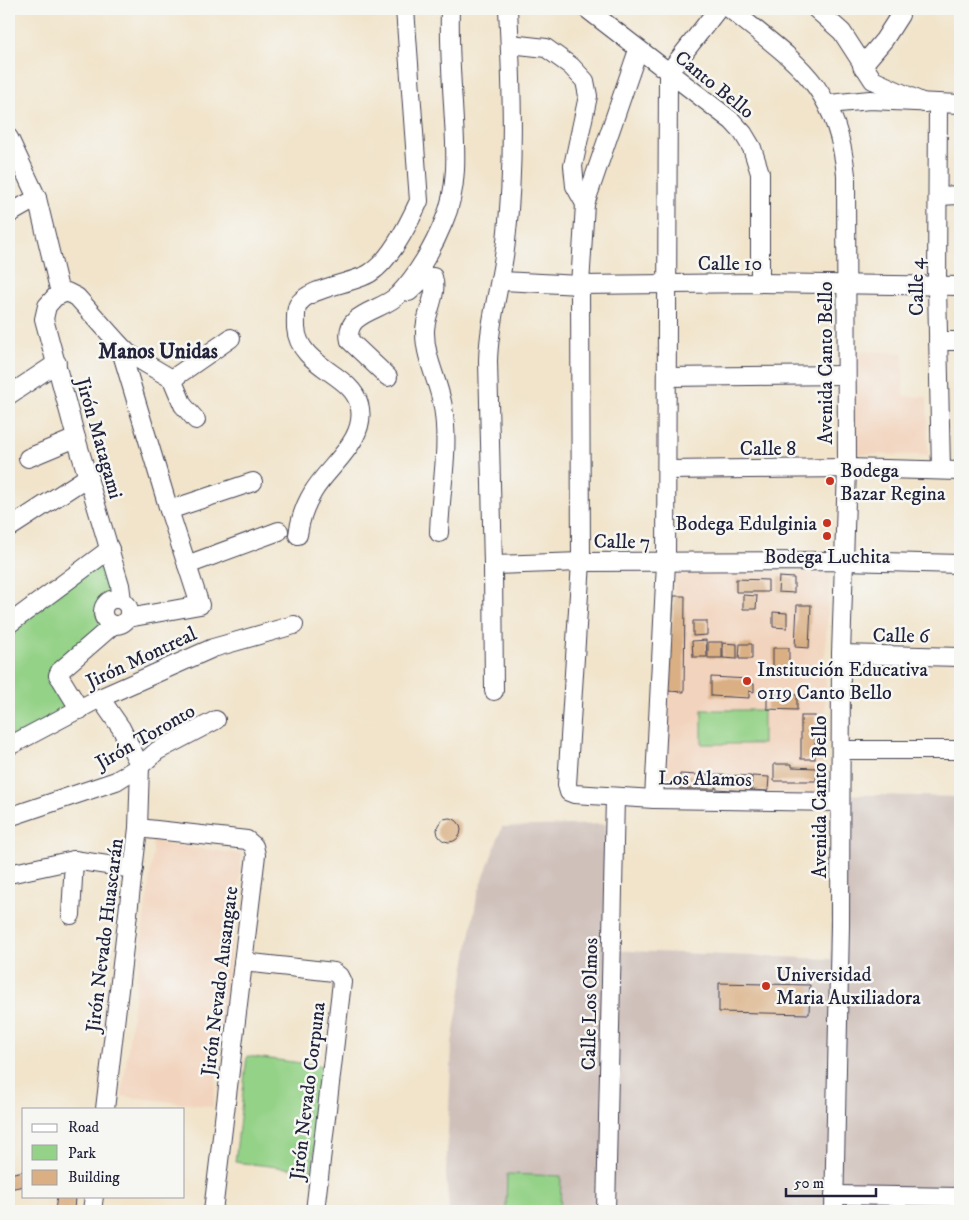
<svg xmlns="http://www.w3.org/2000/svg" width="969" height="1220" viewBox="0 0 969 1220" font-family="'IM FELL DW Pica',serif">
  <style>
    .built { fill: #f2d4be }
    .industrial { fill: #cfc0ba }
    .green { fill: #94d287; stroke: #5b7a61 }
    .building { fill: #d9af83 }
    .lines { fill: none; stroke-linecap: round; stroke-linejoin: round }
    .minor-casing { stroke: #413f51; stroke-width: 20 }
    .minor { stroke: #fff; stroke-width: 18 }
    .poi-dot { fill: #c8321e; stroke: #f6f6f2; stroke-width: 2 }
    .labels { text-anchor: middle; stroke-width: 5; stroke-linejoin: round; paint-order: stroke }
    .street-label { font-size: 20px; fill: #22223b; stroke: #f6f6f2 }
    .poi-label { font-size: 20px; fill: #22223b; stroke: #f6f6f2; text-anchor: start }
    .neighbourhood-label { font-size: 21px; font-weight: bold; fill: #22223b; stroke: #f6f6f2 }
  </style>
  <rect width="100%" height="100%" fill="#f6f6f2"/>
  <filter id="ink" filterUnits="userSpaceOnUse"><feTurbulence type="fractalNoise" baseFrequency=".02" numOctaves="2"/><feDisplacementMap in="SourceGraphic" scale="10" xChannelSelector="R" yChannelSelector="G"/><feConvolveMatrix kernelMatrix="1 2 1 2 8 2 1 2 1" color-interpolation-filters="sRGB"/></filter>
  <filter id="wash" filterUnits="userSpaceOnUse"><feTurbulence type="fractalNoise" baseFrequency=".0096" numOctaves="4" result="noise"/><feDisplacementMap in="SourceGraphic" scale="20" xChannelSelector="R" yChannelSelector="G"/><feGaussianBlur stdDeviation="1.12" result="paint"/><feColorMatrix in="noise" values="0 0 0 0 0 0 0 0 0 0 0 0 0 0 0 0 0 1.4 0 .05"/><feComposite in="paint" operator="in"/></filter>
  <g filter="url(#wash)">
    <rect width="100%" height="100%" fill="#f1e4cb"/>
    <g class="built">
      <polygon points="853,351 903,353 903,396 927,397 928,455 853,454"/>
      <polygon points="830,572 825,656 820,659 820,667 826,672 823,793 672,790 667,781 663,780 675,580 677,575"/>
      <polygon points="152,838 164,844 242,854 213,1107 122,1096 153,851"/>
    </g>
    <polygon class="industrial" points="835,794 960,797 960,1019 955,1034 960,1050 960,1211 449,1211 446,1174 452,1043 477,896 502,827 606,824 605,950 831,959"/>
    <g class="green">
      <polygon points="106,557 114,592 97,607 96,614 103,628 57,670 74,708 9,741 9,632"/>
      <rect x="702" y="710" width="61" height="34"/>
      <polygon points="247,1056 324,1066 312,1171 235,1162"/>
      <polygon points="507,1174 561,1176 560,1210 506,1209"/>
    </g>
    <g id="blocks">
      <g class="building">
        <polygon points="779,577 794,578 794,593 778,592"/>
        <polygon points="736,579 768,580 768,592 736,592"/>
        <polygon points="743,595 757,596 756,609 743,609"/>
        <polygon points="674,596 685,596 684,692 668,691"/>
        <polygon points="797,605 811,605 809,648 795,647"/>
        <polygon points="773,612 787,613 787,628 773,627"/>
        <polygon points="693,621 707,621 707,635 693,636"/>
        <polygon points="706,640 707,657 693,657 692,641"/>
        <rect x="708" y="642" width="14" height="16"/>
        <polygon points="723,643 737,644 737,659 723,658"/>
        <polygon points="740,644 752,644 752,659 739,659"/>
        <polygon points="773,648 789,648 789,672 773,671"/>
        <polygon points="711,677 749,679 749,683 754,684 754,692 749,691 749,698 711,696"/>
        <polygon points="767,694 797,695 797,710 767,709"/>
        <rect x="801" y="716" width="14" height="43"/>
        <polygon points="774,764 792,764 792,767 817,768 816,781 774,781"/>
        <polygon points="680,774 698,775 697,789 680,789"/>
        <polygon points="698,774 715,775 715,789 698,789"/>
        <polygon points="716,775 751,776 750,791 716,789"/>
        <polygon points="752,776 769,777 768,791 751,790"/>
        <circle cx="449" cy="830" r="12"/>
        <polygon points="719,983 810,985 809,1014 719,1012"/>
        <polygon points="24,1171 24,1186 9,1189 9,1174"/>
        <polygon points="57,1196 75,1196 74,1211 55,1211"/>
      </g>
    </g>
  </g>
  <g filter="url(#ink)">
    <use href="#blocks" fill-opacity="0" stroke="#413f51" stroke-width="1"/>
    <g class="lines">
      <defs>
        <g id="minor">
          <polyline points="587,9 732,121 743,133 752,148 760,173 760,283"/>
          <path d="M730,9c65,53 107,75 116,166l1,293 -6,186 -1,272 -6,285"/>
          <polyline points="816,9 842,32 873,80 924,103"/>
          <polyline points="510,44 546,48 571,66 585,81 588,96 573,166 575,186 585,204"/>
          <polyline points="638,50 585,204 580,285 581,562 567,785 569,792 574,794 654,799 840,802"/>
          <polyline points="862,66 884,40 900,15"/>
          <polyline points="938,103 937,287 941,470"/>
          <polyline points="829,104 870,100 960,104"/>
          <polyline points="9,138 37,198 60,293"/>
          <polyline points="938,196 960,195"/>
          <polyline points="9,214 37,198"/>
          <polyline points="500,281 580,285 760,283 960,286"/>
          <path d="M409,292l16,-15h8c6,17 -9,38 -8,56 0,26 14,49 18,74 7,43 -3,84 -4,126"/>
          <polyline points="938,341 960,341"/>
          <polyline points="119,344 128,353 172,379 183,405 196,420"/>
          <path d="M388,377l-38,-36c-7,-29 33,-30 48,-46 19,-19 36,-49 46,-74 16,-37 11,-78 9,-117 -2,-32 -4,-63 -3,-95"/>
          <polyline points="667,377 846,375"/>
          <polyline points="172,379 231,338"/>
          <polyline points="9,395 57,363"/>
          <polyline points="28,458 76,438"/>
          <polyline points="667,470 847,468 960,471"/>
          <polyline points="169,510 253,482"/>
          <polyline points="9,528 89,476"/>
          <path d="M298,535c2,-16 7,-30 15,-43 15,-26 56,-53 46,-88 -8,-31 -60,-37 -63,-76 0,-7 -1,-17 2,-23 10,-18 55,-21 72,-32 21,-13 39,-50 49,-72l-14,-192"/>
          <polyline points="187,565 279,531"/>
          <polyline points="493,565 581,562 844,561 960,564"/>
          <circle cx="116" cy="612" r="13"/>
          <polyline points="122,600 120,585 76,438 44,319 47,306 55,297 67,292 77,297 119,344 169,510 200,605 128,618"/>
          <polyline points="9,624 110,549"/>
          <polyline points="841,654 960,657"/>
          <path d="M494,691l-1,-126 -5,-204c1,-42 14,-80 18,-120 9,-76 6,-156 2,-232"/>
          <polyline points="100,698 121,728 140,766 138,828 105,1109"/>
          <polyline points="80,710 61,679 58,675 60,671 113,625"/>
          <polyline points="13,744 100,698 213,648 294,625"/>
          <polyline points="841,750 960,750"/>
          <polyline points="654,799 666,563 668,73 718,9"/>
          <polyline points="9,817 116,781 140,766 157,751 216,720"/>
          <polyline points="138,828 247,840 254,846 256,855 213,1211"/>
          <polyline points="9,874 74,860 134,869"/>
          <polyline points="71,915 74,860"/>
          <polyline points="243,962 334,972 339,976 342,982 315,1211"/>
          <polyline points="834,1195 960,1197"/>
          <polyline points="92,1211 94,1196"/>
          <polyline points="606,1211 615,797"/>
        </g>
      </defs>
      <use href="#minor" class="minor-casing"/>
      <use href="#minor" class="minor"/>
    </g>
  </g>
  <g class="poi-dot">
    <circle cx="830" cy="481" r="5"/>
    <circle cx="827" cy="523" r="5"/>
    <circle cx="827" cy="536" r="5"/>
    <circle cx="747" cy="681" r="5"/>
    <circle cx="766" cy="986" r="5"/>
  </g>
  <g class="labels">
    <g class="street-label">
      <text transform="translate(715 84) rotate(39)" y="7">Canto Bello</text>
      <text x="730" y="270">Calle 10</text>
      <text transform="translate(916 287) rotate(-90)" y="7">Calle 4</text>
      <text transform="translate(825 363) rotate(-90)" y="7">Avenida Canto Bello</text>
      <text transform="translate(100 438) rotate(74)" y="7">Jirón Matagami</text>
      <text x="768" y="455">Calle 8</text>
      <text transform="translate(622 541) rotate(1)" y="7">Calle 7</text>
      <text transform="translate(901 635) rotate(1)" y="7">Calle 6</text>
      <text transform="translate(141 657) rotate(-25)" y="7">Jirón Montreal</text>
      <text transform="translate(145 736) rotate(-30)" y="7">Jirón Toronto</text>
      <text transform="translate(705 778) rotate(1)" y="7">Los Alamos</text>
      <text transform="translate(819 797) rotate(-90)" y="7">Avenida Canto Bello</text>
      <text transform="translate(104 935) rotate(-83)" y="7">Jirón Nevado Huascarán</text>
      <text transform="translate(219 981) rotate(-83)" y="7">Jirón Nevado Ausangate</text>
      <text transform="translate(589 1004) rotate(-89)" y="7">Calle Los Olmos</text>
      <text transform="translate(307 1091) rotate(-83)" y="7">Jirón Nevado Corpuna</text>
    </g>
    <g class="poi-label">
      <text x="840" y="477">Bodega<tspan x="840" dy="23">Bazar Regina</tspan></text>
      <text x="817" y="530" text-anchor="end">Bodega Edulginia</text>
      <text x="827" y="563" text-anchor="middle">Bodega Luchita</text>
      <text x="757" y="676">Institución Educativa<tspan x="757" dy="23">0119 Canto Bello</tspan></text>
      <text x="776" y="981">Universidad<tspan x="776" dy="23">Maria Auxiliadora</tspan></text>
    </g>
    <g class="neighbourhood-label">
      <text x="158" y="358">Manos Unidas</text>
    </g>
  </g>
  <rect width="969" height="1220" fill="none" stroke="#f6f6f2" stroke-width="30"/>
  <rect x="22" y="1108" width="162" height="90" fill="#f6f6f2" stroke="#a1a1a9"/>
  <rect x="32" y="1124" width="25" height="8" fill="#ffffff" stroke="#a1a1a9"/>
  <text x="68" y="1132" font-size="15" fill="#22223b">Road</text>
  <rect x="32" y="1145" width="25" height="15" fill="#94d287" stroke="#a1a1a9"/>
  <text x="68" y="1158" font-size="15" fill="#22223b">Park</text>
  <rect x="32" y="1170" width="25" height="15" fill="#d9af83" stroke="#a1a1a9"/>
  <text x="68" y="1182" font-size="15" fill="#22223b">Building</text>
  <path d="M786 1188v8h90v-8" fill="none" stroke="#22223b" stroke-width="2.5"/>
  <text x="794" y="1188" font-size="15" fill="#22223b" stroke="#f6f6f2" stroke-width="4" paint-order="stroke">50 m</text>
</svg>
